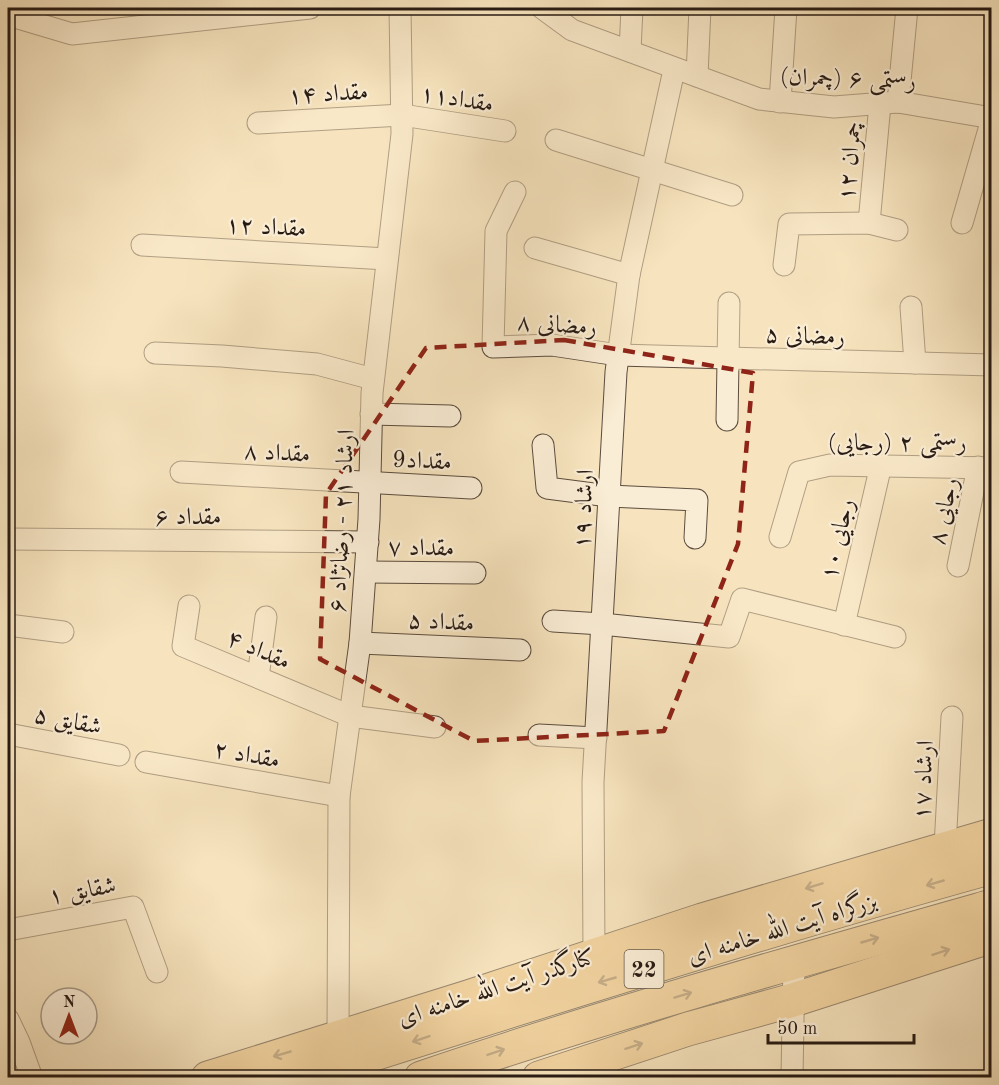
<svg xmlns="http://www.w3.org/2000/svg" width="999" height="1085" viewBox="0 0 999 1085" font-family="'Old Standard TT',Amiri,serif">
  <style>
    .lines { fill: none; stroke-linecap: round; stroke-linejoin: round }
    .street-casing { stroke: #5b4c3e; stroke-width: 23 }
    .highway-casing { stroke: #271a13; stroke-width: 35 }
    .street { stroke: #faedd5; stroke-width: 21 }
    .highway { stroke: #ecc27f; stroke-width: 33 }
    .oneway { stroke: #8a6e49 }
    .marked { fill: none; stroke: #8f2418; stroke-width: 4.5; stroke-dasharray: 12 8; stroke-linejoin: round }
    .labels { text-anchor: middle; stroke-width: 4.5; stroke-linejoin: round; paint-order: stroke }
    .shield { fill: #faedd5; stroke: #66594d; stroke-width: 1.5 }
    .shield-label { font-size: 22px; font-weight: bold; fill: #271a13 }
    .street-label { font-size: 24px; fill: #271a13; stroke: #faedd5 }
  </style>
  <rect width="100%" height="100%" fill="#f7e4be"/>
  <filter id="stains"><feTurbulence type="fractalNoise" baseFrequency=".00333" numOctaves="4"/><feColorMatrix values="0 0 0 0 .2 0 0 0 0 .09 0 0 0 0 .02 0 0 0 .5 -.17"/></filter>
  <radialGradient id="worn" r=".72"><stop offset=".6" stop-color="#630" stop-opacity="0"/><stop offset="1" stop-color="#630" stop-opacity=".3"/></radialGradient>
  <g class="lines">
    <defs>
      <g id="street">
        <polyline points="542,8 572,30 759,99 834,107 898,102 992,118"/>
        <polyline points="8,15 72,34 310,8"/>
        <polyline points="630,51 632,8"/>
        <polyline points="697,76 700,8"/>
        <polyline points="780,102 786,8"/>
        <polyline points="898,102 907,8"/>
        <polyline points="258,123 402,115 505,131"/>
        <polyline points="556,140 732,195"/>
        <polyline points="515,192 496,231 493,347 552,345 618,355 992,365"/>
        <polyline points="869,223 880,104"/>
        <polyline points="962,223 992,119"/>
        <polyline points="142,245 387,259"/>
        <polyline points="535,248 629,275"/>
        <polyline points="784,265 789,224 869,223 897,230"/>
        <polyline points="911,307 915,363"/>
        <polyline points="155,353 222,356 317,364 373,379"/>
        <polyline points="371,414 450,416"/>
        <polyline points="727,420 729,303"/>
        <polyline points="543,445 547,488 609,496 697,500 695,538"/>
        <polyline points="181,472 471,488"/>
        <polyline points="780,537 799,472 830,465 992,468"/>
        <polyline points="8,539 368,542"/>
        <polyline points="958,566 978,467"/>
        <polyline points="366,572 475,573"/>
        <polyline points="189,606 183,646 350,716 435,727"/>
        <polyline points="553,621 602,624 729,637 742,599 895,637"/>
        <polyline points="8,625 63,632"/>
        <polyline points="844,625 881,465"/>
        <polyline points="360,643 520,650"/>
        <polyline points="258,677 266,617"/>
        <polyline points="8,734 119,755"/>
        <polyline points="539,735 596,738"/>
        <polyline points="146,762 339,796"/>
        <polyline points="945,847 952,717"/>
        <polyline points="8,930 133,907 157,972"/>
        <polyline points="594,956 593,782 616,372 629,275 674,70"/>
        <polyline points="8,1019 19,1042 32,1078"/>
        <polyline points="338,1037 339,796 360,643 369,519 372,393 402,134 400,8"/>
        <polyline points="792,1078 794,962"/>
      </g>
      <g id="highway">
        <polyline points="208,1078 468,997 702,920 992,835"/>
        <path d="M298,1078c230,-73 461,-146 694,-211"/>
        <path d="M421,1078c188,-64 380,-118 571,-172"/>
        <polyline points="539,1078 688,1029 793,1000 992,936"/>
      </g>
    </defs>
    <use href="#street" class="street-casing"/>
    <use href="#highway" class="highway-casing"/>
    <use href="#street" class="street"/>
    <use href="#highway" class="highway"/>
  </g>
  <defs><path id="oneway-shaft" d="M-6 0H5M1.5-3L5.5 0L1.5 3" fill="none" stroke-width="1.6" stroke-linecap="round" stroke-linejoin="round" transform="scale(1.5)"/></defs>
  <g class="oneway">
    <use href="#oneway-shaft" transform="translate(935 883) rotate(164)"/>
    <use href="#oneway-shaft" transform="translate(814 886) rotate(163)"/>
    <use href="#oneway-shaft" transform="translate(870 940) rotate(-16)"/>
    <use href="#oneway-shaft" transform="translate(941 952) rotate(-18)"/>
    <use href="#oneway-shaft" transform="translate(607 980) rotate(164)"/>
    <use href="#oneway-shaft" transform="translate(683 995) rotate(-17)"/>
    <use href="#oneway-shaft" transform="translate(421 1039) rotate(162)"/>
    <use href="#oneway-shaft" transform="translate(634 1046) rotate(-18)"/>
    <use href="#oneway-shaft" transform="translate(496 1052) rotate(-19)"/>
    <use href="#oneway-shaft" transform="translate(282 1054) rotate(164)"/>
  </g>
  <path d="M0 0H999V1085H0ZM564,340l189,33 -15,171 -74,187 -190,10 -154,-82 6,-165 100,-146z" fill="#f7e4be" fill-opacity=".55" fill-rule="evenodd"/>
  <path class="marked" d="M564,340l189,33 -15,171 -74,187 -190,10 -154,-82 6,-165 100,-146z"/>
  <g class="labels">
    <rect class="shield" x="624.5" y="950" width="39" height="38" rx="4.5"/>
    <g class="shield-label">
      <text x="644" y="977">22</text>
    </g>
    <g class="street-label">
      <text transform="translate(848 78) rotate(2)" y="8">رستمی ۶ (چمران)</text>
      <text transform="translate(328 93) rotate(-3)" y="8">مقداد ۱۴</text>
      <text transform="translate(457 98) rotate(9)" y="8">مقداد۱۱</text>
      <text transform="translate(849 161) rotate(-85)" y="8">چمران ۱۲</text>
      <text transform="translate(266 226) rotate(3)" y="8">مقداد ۱۲</text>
      <text transform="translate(557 324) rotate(4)" y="8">رمضانی ۸</text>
      <text transform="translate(805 335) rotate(2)" y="8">رمضانی ۵</text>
      <text x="897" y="450">رستمی ۲ (رجایی)</text>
      <text transform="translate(277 452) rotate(3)" y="8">مقداد ۸</text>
      <text transform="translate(422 460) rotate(3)" y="8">مقداد9</text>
      <text transform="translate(583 509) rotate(-87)" y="8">ارشاد ۱۹</text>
      <text transform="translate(943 511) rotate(-78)" y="8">رجایی ۸</text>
      <text x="188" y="524">مقداد ۶</text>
      <text transform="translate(341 521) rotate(-87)" y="8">ارشاد ۲۱ - رضانژاد ۶</text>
      <text transform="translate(837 539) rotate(-77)" y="8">رجایی ۱۰</text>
      <text transform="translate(421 547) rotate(1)" y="8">مقداد ۷</text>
      <text transform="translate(441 621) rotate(3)" y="8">مقداد ۵</text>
      <text transform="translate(259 649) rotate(23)" y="8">مقداد ۴</text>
      <text transform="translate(68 720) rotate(11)" y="8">شقایق ۵</text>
      <text transform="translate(247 754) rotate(10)" y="8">مقداد ۲</text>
      <text transform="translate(923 780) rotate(-87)" y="8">ارشاد ۱۷</text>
      <text transform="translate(82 890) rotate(-10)" y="8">شقایق ۱</text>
      <text transform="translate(782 928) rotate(-17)" y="8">بزرگراه آیت الله خامنه ای</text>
      <text transform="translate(496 987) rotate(-18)" y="8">کنارگذر آیت الله خامنه ای</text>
    </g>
  </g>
  <rect width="999" height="1085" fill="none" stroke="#f7e4be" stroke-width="30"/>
  <rect x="9" y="9" width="981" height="1067" fill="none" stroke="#271a13" stroke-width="3"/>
  <rect x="15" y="15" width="969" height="1055" fill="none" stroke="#271a13" stroke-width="1.5"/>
  <g transform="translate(69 1016)"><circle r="28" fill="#faedd5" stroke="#a69987" stroke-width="1.5"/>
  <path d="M0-4.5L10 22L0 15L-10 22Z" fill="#8f2418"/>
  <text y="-9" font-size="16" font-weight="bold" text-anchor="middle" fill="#271a13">N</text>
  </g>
  <path d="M768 1034v9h146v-9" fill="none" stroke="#271a13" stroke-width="3"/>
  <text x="777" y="1034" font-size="18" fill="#271a13" stroke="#faedd5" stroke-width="4.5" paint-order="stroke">50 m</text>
  <rect width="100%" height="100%" filter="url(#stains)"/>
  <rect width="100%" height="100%" fill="url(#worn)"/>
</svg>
